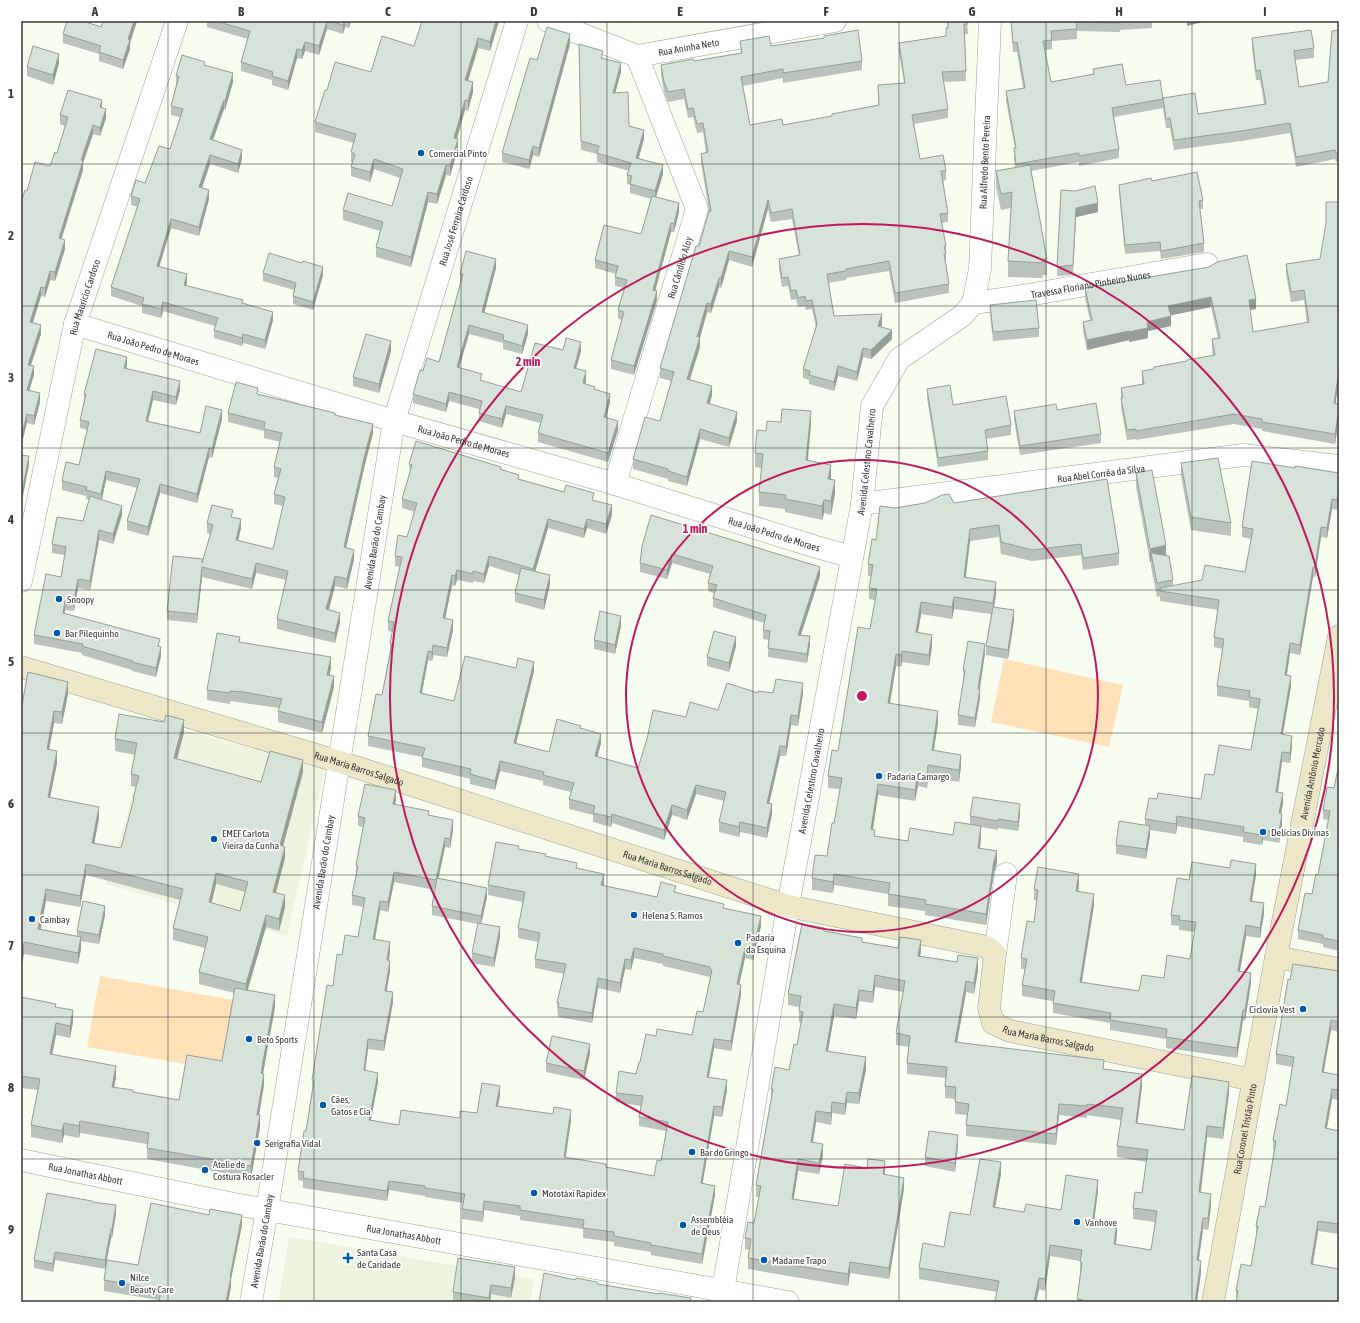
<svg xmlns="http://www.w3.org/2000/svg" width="1360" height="1323" viewBox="0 0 1360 1323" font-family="'Asap Condensed',sans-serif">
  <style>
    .built { fill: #ecf4e0 }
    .garden { fill: #fee0b9 }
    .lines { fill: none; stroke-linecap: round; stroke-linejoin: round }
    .street-casing { stroke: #9ba094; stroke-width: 23 }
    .secondary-casing { stroke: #9ba094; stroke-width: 23 }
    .street { stroke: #fff; stroke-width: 22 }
    .secondary { stroke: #ece7c9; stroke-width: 22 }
    .wall { fill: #b9c2bb; fill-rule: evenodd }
    .shaded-wall { fill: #969e98 }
    .building { fill: #d7e2d9; stroke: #969e98; fill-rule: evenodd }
    .grid { fill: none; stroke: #383a35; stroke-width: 1; stroke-opacity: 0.55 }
    .ring { fill: none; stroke: #c2185b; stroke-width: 2 }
    .poi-dot { fill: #0158a6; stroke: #fff; stroke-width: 1.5 }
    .labels { text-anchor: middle; stroke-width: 3.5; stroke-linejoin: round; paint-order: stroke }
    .street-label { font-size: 10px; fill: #383a35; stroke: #fff }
    .poi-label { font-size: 10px; fill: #383a35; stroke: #fff; text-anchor: start }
    .centre { fill: #c2185b; stroke: #fff; stroke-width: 2 }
    .ring-label { font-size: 12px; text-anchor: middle; font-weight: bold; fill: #c2185b; stroke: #fff; stroke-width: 3.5; stroke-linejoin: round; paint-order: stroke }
    .neatline { fill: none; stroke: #383a35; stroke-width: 1.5 }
    .grid-label { font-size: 13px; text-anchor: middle; font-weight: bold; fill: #383a35 }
  </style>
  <rect width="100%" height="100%" fill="#f7fdf0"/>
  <g class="built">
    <polygon points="163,724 325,769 287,936 106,884 134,792"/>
    <polygon points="289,1237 534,1279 530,1302 278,1302"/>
  </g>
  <g class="garden">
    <polygon points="1004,659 1123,685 1109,747 991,722"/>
    <polygon points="100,976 233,1000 220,1070 87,1047"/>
  </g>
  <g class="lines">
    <defs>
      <g id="street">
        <path id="s1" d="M548,21l89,35 198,-35"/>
        <path id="s2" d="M973,303l44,-6 190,-33"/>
        <path id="s3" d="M75,324l319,97 221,63 198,62 39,11"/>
        <path id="s4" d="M615,484l82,-275 -60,-153"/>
        <path id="s5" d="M862,504l381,-49 96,11"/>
        <path id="s6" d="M21,581l54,-257 102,-303"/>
        <polyline points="995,954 1006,874"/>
        <path id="s7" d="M21,1160l213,44 554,98"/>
        <path id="s8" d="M251,1302l16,-92 127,-789 123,-400"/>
        <path id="s9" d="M721,1302l67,-396 74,-402 10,-98 27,-47 63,-43 11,-13 7,-34 10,-248"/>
      </g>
      <g id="secondary">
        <path id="s10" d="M21,667l319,95 448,144 199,41 8,7 -6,54 4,15 17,8 229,46 15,1"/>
        <polyline points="1276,957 1339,969"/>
        <path id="s11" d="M1213,1302l63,-345 63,-321"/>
      </g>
    </defs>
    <use href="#street" class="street-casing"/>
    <use href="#secondary" class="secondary-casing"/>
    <use href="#street" class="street"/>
    <use href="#secondary" class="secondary"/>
  </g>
  <g class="wall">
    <polygon points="103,21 137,21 130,43 130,49 123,69 99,61 99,54 63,43 63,34 101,27"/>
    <polygon points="207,21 351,21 349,28 345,27 343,34 327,29 319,55 305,51 302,59 297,58 288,90 272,85 272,80 241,71 241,62 248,39 207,27"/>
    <polygon points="422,21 499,21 490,51 478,48 468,81 473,92 468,111 465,110 457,139 458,149 450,176 446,175 437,204 428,202 411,267 376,257 376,247 380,231 343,220 343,210 392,206 400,178 374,169 370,182 351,176 351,167 352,162 351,162 351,152 354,143 315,132 315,122 327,90 371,72 414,46"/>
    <polygon points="622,21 638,21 622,23"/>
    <polygon points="947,21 967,21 968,34 965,34 966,81 943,82 948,109 948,118 914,124 920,159 946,171 946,180 943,181 948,213 948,222 942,223 946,246 946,264 949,284 949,293 895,303 889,271 846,278 846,280 828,283 834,316 882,324 881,326 892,339 871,359 863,357 857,381 838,376 834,391 809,384 809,380 803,378 803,369 816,328 812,309 806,310 805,306 798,307 796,299 791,300 788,286 782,287 779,269 779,259 799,256 792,219 771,222 768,209 752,267 729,260 721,288 719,287 711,313 707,312 700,338 700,347 690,379 712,395 710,404 737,421 729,447 700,439 687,486 668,481 668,479 633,469 633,459 660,421 671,381 660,378 660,368 699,246 709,211 701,163 701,154 706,153 703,132 697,133 693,117 688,118 684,99 668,102 664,92 661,75 661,65 694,61 741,53 740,41 862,61 862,70 783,83 783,78 743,86 750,125 783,125 832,117 832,114 878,105 878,85 904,83 899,52 899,43 946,36 946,28 948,28"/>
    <polygon points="1011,21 1152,21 1152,28 1120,30 1120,32 1077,31 1077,39 1052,41 1052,49 1045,50 1051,82 1093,74 1093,69 1126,85 1163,99 1163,108 1114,117 1119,149 1119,158 1079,166 1079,162 1031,171 1047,259 1047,275 1043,275 1042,278 1008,277 1008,261 1011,208 1001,210 996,187 996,171 1015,167 1014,158 1014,148 1015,148 1006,101 1006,91 1023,88 1017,52 1013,52"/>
    <polygon points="1339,30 1339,162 1336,162 1335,159 1296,167 1290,133 1241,141 1174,150 1170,128 1166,128 1163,108 1163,98 1198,114 1264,104 1260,80 1256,80 1252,48 1252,38 1314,48 1314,58 1295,60 1299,87 1328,82"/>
    <polygon points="570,44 539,157 533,155 529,169 502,162 502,153 537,60"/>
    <polygon points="579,44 603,58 621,72 615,93 629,126 644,139 639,158 663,174 656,197 679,212 674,232 671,232 655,291 657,300 634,375 611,369 611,360 622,320 618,319 618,310 624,288 615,286 615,277 616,274 595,268 595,260 641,234 651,199 630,193 630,185 627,184 627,175 629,171 597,162 597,154 581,150"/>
    <polygon points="59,63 53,85 27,76 27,67"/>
    <polygon points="205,65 233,82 225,110 224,109 213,140 242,159 238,173 210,164 202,188 209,199 199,236 171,228 159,266 187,283 186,286 243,303 273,320 265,349 243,343 242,346 214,338 214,330 215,326 163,311 161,318 142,313 142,306 111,296 111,287 138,207 131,205 131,196 145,183 170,149 180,117 171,115 171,106 176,85 176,76"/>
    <polygon points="102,108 106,118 100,136 93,134 83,163 83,170 61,239 65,249 55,281 50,280 45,297 41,296 33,323 41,334 31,365 34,375 29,390 40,402 34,425 27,423 27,191 50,166 57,153 65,126 60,124 60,115"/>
    <polygon points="1152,181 1203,200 1203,209 1200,209 1204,243 1204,252 1161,259 1160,251 1125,254 1119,193 1119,185"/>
    <polygon points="1061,190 1098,212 1076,217 1073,275 1057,276"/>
    <polygon points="1339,202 1339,381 1335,403 1339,404 1339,419 1335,444 1262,431 1262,429 1234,424 1136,440 1136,439 1127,440 1121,408 1121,388 1142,384 1142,371 1154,369 1213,355 1212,349 1212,339 1218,338 1211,307 1170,315 1171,326 1148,331 1148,338 1129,342 1129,340 1087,350 1083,331 1083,322 1090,320 1085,298 1085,288 1209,267 1256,309 1250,310 1253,332 1307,323 1304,300 1291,302 1286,274 1286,264 1320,259"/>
    <polygon points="496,268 484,313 528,334 522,354 503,349 503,343 469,334 459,367 482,381 521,392 563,350 581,351 576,368 586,380 585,384 595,389 610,402 606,418 618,430 608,462 538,442 538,433 540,423 506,414 502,428 479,421 479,409 449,401 446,412 413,403 413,394 423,371 439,362 461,282 460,282 460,274"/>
    <polygon points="263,273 323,275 313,310 293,304 293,296 294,290 263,281"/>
    <polygon points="990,305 1039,328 1039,337 993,341 990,314"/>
    <polygon points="391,351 379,393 353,386 353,377"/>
    <polygon points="127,366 126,368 180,390 176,405 153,400 148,421 200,433 222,419 212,458 209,457 197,503 160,493 148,536 127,530 127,521 137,488 106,480 102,500 122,515 113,544 99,540 90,590 78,588 74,611 65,610 64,614 160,646 161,656 156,677 132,671 132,670 82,655 82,653 34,644 34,635 61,577 65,555 52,553 52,544 83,521 89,500 86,499 86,496 62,490 62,481 79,465 88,430 80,428 80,420 84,401 84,394"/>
    <polygon points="927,389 953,405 1011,425 1011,435 986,439 988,451 988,460 938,467 927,398"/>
    <polygon points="258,394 335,415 373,433 365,464 346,548 354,559 347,589 335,586 329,610 340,622 335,643 277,629 277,619 286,580 256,573 252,589 202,577 197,623 167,620 167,611 203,562 211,534 207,533 207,523 233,517 241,528 238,540 273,549 283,506 274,504 274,494 278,478 274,477 274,467 280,442 264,438 264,431 228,422 228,413"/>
    <polygon points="1057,410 1101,434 1101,443 1020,455 1014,420 1014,411"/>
    <polygon points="811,425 808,460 831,479 835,494 831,515 824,513 822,520 785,512 785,509 759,506 759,492 762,468 755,467 755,453 766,431"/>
    <polygon points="1181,463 1231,523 1231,536 1191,530 1181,476"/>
    <polygon points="409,464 501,469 519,479 594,500 612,515 606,534 587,528 584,538 548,528 535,571 550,584 544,610 515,602 515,593 519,575 489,566 484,583 473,581 473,583 457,580 455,586 452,585 445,619 453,630 447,657 433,655 432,661 428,660 422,693 454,701 516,668 534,671 516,743 549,752 581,729 601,743 597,757 638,768 686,717 718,710 758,693 803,693 798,726 791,725 786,756 780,756 769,804 772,814 767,838 740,832 739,837 719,832 719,822 724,801 696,794 687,820 672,815 664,840 612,823 611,827 593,822 593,815 569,809 569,799 571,792 543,785 543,781 500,771 495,790 470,784 470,779 422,767 422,757 368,746 368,736 382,695 390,650 390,644 393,632 388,631 388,621 400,567 395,566 395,556 407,537 415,512 402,508 402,499 410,474"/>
    <polygon points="1295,468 1339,473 1339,498 1337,510 1332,509 1327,538 1321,537 1315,577 1313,577 1300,655 1290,653 1287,675 1291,686 1283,734 1292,746 1290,763 1282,762 1278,793 1283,803 1281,814 1282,824 1279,843 1263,840 1262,845 1243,842 1243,837 1177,826 1176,834 1150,830 1150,835 1146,859 1116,854 1116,845 1145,825 1145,819 1157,799 1201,799 1214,775 1251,750 1258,709 1249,707 1249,701 1217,696 1217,686 1223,649 1214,647 1214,637 1218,610 1160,601 1160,596 1157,597 1151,567 1151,562 1150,562 1136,487 1136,473 1166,556 1173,580 1173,586 1245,572 1251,539 1242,537 1242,527"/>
    <polygon points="954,503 1119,553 1119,565 1083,570 1081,555 1032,561 1001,554 999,537 970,541 966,578 996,594 994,607 1014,620 1008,659 986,655 986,646 991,614 954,609 952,619 921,614 918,632 932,646 929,666 902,662 901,667 896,666 890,703 938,722 934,750 961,766 959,782 928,777 927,788 918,786 915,801 878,795 873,829 875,836 908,841 953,835 970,824 970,816 1020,814 1018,831 998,828 998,830 981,827 981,838 980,849 997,863 994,872 986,925 925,915 925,911 888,906 888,894 834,885 833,893 812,890 812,878 827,856 834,823 840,789 828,788 828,776 838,751 870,629 875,600 869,599 869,588 871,576 868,576 868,564 876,540 895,508"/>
    <polygon points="642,546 820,576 801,635 810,645 807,663 768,657 768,648 769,640 763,639 763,630 764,623 713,607 713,598 715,594 708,591 708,583 710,574 672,563 667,579 640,572 640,563"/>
    <polygon points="621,626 615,654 594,649 594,640"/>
    <polygon points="240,642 331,668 329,675 334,687 322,733 278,722 278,711 279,708 230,701 230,704 207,700 207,690"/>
    <polygon points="736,646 729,672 707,666 707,657"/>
    <polygon points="985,653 980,689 980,698 975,727 958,725 958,715 964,679 963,670"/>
    <path d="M68,694l-6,30 -8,-1 -5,26 8,14 -7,34 49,21 -5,25 27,5 12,-44v-6l3,-11 -5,-1v-12l4,-19 -20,-4v-12l69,-7 -7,27 84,23 42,-10 -20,74 2,12 -9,34 9,15 -6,24 -13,-4 -19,63 28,17 -12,66 1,12 -5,30 1,12 -9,51 -104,-19v-15l-67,-11 -1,5 -15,-3 -2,8 -31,-6v-12l7,-35 -17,-2v-91l35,10 17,15 -3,16 -14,-3 -4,19 64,23 -2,10 19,5 46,8 43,-39 12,-68 -35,-9v-12l6,-24 -32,-8v-12l7,-28 -94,-25 -6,32 -34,-6 -5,28 36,7v-5l28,-16 -6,29 -18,-3v8l-3,15 -54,-10 -3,-244zM216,884l29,8 -5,19 -29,-8z"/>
    <polygon points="1339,764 1339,951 1323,947 1323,944 1298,939 1298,930 1312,894 1318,875 1328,820 1323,819 1323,810 1334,788"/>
    <polygon points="396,800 395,805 429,815 453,830 450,848 445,847 438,879 487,897 481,924 500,937 494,967 472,963 472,953 478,924 432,915 432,906 435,890 394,882 388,912 380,910 375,940 390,952 389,961 390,971 386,991 393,1002 384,1051 368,1049 365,1071 378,1082 371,1120 399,1125 460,1118 477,1113 500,1095 498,1106 571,1120 566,1157 606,1167 654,1176 661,1161 666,1131 639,1126 639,1117 641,1106 616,1102 616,1093 636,1074 640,1062 656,1036 692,1035 703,1012 710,979 710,977 663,966 663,964 634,958 631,970 625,969 620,993 598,988 592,1023 558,1017 557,1003 564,974 535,968 535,959 538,942 518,938 518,928 523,902 488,895 488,885 519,849 546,856 577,868 604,884 603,885 657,897 676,893 724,908 761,926 753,960 745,958 739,985 741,995 731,1051 714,1048 709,1077 727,1090 722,1117 714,1116 702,1183 715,1195 702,1264 651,1255 651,1252 614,1246 614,1242 583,1238 583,1229 520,1220 520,1216 484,1210 483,1222 462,1219 462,1209 463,1203 425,1197 425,1196 389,1190 387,1201 303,1188 303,1181 298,1180 298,1171 306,1131 312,1090 312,1080 333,986 342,955 358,937 364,907 352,905 352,895 356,875 356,865 363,827 358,826 358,816"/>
    <polygon points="1256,875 1252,901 1264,913 1260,938 1246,936 1240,971 1251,983 1245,1021 1243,1020 1237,1058 1166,1048 1166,1039 1110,1030 1110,1023 1053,1013 1053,1001 1022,996 1022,985 1025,969 1021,969 1021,958 1034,922 1037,900 1034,900 1034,889 1079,884 1078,892 1094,905 1082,982 1139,991 1164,978 1190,959 1195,932 1179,930 1179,926 1171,925 1171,915 1189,880"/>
    <polygon points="824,931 862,942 921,951 920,956 978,970 974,994 966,992 957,1043 1104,1069 1142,1086 1137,1123 1184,1130 1229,1093 1223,1139 1207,1137 1201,1193 1211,1206 1208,1230 1203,1229 1199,1260 1201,1272 1197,1302 1077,1302 1080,1274 1080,1261 1050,1256 1045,1291 1039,1289 1036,1302 995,1302 997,1292 919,1279 919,1268 944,1247 970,1215 1001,1174 995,1207 1024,1212 1061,1210 1098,1191 1094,1219 1117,1234 1116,1244 1151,1250 1155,1222 1133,1219 1133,1208 1142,1193 1146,1162 1117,1157 1117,1146 1121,1120 1087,1115 1087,1118 1059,1115 1056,1145 966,1136 966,1125 967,1115 955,1114 955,1099 945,1098 945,1086 946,1078 907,1074 907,1063 909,1047 896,1045 896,1033 903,992 875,987 873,1003 859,1001 856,1019 834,1016 828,1051 866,1069 859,1104 847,1103 845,1115 832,1113 831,1125 816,1122 813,1142 823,1155 819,1174 798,1171 793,1199 838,1206 885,1173 885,1175 904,1189 889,1279 850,1273 848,1286 748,1269 748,1258 750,1250 745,1249 745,1238 754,1223 759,1197 756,1197 756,1185 771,1100 771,1089 789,1070 797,1045 801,1023 799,1022 799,1007 788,1005 788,994"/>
    <polygon points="1339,971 1339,1032 1331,1030 1323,1072 1339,1075 1339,1100 1332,1099 1327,1128 1339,1131 1339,1234 1318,1231 1313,1265 1236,1302 1236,1291 1251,1266 1256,1236 1256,1226 1265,1207 1274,1150 1273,1150 1273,1140 1286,1106 1293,1067 1276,1064 1276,1054 1290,980"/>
    <polygon points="590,1053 584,1080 546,1072 546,1063"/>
    <polygon points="958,1145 955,1172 925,1166 925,1157"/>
    <polygon points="92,1203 116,1214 112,1238 111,1238 105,1269 55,1260 53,1272 34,1268 34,1260"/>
    <polygon points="242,1225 231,1279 231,1287 228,1302 159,1302 159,1300 104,1291 104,1280 138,1265"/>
    <polygon points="515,1277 511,1298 491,1294 490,1302 453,1302 453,1292"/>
  </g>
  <g class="shaded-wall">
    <polygon points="134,21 137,21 130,43 130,49 123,69 123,60 128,39"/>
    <polygon points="327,21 327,29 319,55 319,46"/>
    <polygon points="344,21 345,21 345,27 343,34 343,25"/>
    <polygon points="349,21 351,21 349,28"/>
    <polygon points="496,21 499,21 490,51 490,42"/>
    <polygon points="1187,21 1207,21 1187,26"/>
    <polygon points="570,34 570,44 539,157 539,148"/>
    <polygon points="478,38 478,48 465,90 465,80"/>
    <polygon points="305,42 305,51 302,59 302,50"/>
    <polygon points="297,49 297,58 288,90 288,81"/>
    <polygon points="59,54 59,63 53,85 53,75"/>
    <polygon points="621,63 621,72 613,101 613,93"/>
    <polygon points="233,73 233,82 225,110 225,101"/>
    <polygon points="473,82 473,92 468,111 468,101"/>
    <polygon points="102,100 102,109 100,107"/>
    <polygon points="224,100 224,109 210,148 210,139"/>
    <polygon points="465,100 465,110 454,148 454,138"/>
    <polygon points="106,109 106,118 100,136 100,128"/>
    <polygon points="93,125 93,134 83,163 83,170 59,247 59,238 81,160"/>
    <polygon points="644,130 644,139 636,166 636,158"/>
    <polygon points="458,139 458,149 450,176 450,166"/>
    <polygon points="533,146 533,155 529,169 529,160"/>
    <polygon points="242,150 242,159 238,173 238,164"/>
    <polygon points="210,155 210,164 199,196 199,187"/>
    <polygon points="374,159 374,169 370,182 370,172"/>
    <polygon points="446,165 446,175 437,204 437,194"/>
    <polygon points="663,165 663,174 655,200 655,191"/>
    <polygon points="209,190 209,199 199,236 199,227"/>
    <polygon points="428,192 428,202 411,267 411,257"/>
    <polygon points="768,200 768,209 752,267 752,257"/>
    <polygon points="679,203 679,212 674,232 674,224"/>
    <polygon points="1098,203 1098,212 1076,217 1073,275 1076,208"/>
    <polygon points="171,219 171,228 157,274 157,266"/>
    <polygon points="671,223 671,232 653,299 653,290"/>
    <polygon points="65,240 65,249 55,281 55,272"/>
    <polygon points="729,251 729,260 721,288 721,278"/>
    <polygon points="496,259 496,268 482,321 482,312"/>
    <polygon points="323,267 323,275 313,310 313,302"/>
    <polygon points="50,271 50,280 45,297 45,288"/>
    <polygon points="187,274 187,283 184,294 184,285"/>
    <polygon points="719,278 719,287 711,313 711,304"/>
    <polygon points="41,287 41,296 30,331 30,322"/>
    <polygon points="657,291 657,300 634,375 634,366"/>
    <polygon points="1211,297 1211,307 1168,316 1168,306"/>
    <polygon points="1256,299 1256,309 1249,310 1249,300"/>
    <polygon points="163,302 163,311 161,318 161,309"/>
    <polygon points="707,303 707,312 700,338 700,347 687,388 687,379 697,337"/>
    <polygon points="273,312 273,320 265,349 265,340"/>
    <polygon points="882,314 882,324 878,335 878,326"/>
    <polygon points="1171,316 1171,326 1148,331 1148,338 1129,342 1129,332 1147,322"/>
    <polygon points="41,325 41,334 28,374 28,365"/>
    <polygon points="469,325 469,334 457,375 457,367"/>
    <polygon points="528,325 528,334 522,354 522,346"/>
    <polygon points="892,330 892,339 871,359 871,350"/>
    <polygon points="1129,331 1129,340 1087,350 1087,340"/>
    <polygon points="243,334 243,343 242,346 242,338"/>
    <polygon points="391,341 391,351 379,393 379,384"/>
    <polygon points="581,342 581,351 574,376 574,368"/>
    <polygon points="863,348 863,357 857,381 857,372"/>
    <polygon points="127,357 127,366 124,376 124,368"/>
    <polygon points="34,366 34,375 27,398 27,390"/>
    <polygon points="838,366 838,376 834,391 834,382"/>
    <polygon points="586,371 586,380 583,392 583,383"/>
    <polygon points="1339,371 1339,381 1334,413 1334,403"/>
    <polygon points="180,381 180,390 176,405 176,397"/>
    <polygon points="712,386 712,395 707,413 707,403"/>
    <polygon points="153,391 153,400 146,429 146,421"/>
    <polygon points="449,392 449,401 446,412 446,404"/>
    <polygon points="40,393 40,402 34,425 34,416"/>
    <polygon points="610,394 610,402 604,426 604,417"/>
    <polygon points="506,406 506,414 502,428 502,419"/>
    <polygon points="1339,409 1339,419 1335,444 1335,434"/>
    <polygon points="222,410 222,419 212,458 212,449"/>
    <polygon points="811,411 811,425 806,474 806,460"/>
    <polygon points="737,412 737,421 729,447 729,438"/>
    <polygon points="27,414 27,423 21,447 21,438"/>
    <polygon points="618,421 618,430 608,462 608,453"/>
    <polygon points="373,424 373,433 365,464 344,557 344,547 365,454"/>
    <polygon points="700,429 700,439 687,486 687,477"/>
    <polygon points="209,448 209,457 197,503 197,494"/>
    <polygon points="29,456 29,465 22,501 22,492"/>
    <polygon points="831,465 831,479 828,479"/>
    <polygon points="106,471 106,480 101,502 101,494"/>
    <polygon points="835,480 835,494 831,515 831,501"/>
    <polygon points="160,484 160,493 148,536 148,527"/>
    <polygon points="1339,488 1339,498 1337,510 1337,500"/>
    <polygon points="1332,499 1332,509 1327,538 1327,528"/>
    <polygon points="824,500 824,513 822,520 822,506"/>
    <polygon points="612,505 612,515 606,534 606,524"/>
    <polygon points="122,506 122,515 113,544 113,534"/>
    <polygon points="241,519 241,528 236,549 236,540"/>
    <polygon points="548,519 548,528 533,579 533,569"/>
    <polygon points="587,519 587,528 584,538 584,529"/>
    <polygon points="1321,527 1321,537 1315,577 1315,567"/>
    <polygon points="970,529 970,541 964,589 964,577"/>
    <polygon points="99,530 99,540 90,590 90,581"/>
    <polygon points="1166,545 1166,559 1151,553 1151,562 1150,562 1150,549"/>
    <polygon points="354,550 354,559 347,589 347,579"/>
    <polygon points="672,554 672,563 667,579 667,570"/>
    <polygon points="489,556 489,566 484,583 484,574"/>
    <polygon points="256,563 256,573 252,589 252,579"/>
    <polygon points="202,567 202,577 197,623 197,614"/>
    <polygon points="820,567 820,576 798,643 798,635"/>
    <polygon points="1313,567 1313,577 1300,655 1300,645"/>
    <polygon points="457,570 457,580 455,586 455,576"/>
    <polygon points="452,575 452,585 443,628 443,618"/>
    <polygon points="550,575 550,584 544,610 544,600"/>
    <polygon points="335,576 335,586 326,619 326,609"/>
    <polygon points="78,579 78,588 74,611 74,601"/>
    <polygon points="996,582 996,594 993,615 993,603"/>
    <polygon points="954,597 954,609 952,619 952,607"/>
    <polygon points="65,601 65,610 63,623 63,613"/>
    <polygon points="921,602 921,614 916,644 916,632"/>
    <polygon points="1014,610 1014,620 1008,659 1008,650"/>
    <polygon points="340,613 340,622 335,643 335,633"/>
    <polygon points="621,616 621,626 615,654 615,645"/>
    <polygon points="453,620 453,630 447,657 447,648"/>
    <polygon points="932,635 932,646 929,666 929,655"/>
    <polygon points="810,636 810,645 807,663 807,654"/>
    <polygon points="736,637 736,646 729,672 729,663"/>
    <polygon points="1290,643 1290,653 1285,685 1285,675"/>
    <polygon points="985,644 985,653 978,698 978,689"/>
    <polygon points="433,645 433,655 432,661 432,652"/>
    <polygon points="161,647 161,656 156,677 156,668"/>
    <polygon points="428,651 428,660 420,702 420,693"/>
    <polygon points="902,651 902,662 901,667 901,655"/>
    <polygon points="896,654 896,666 888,714 888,703"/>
    <polygon points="331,657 331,668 327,685 327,675"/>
    <polygon points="534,662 534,671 514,752 514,743"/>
    <polygon points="334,676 334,687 322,733 322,722"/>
    <polygon points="1291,676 1291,686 1281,744 1281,734"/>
    <polygon points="68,682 68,694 62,724 62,712"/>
    <polygon points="803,683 803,693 798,726 798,716"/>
    <polygon points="980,689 980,698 975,727 975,718"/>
    <polygon points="54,711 54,723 47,761 47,749"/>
    <polygon points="938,711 938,722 932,762 932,750"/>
    <polygon points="791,715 791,725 786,756 786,747"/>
    <polygon points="184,720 184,732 174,770 174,758"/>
    <polygon points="601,734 601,743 595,766 595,756"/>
    <polygon points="1292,736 1292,746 1290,763 1290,753"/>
    <polygon points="780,746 780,756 767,813 767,803"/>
    <polygon points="57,751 57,763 48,808 48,797"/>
    <polygon points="1282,752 1282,762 1276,802 1276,792"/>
    <polygon points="961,755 961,766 959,782 959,770"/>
    <polygon points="303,760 303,772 280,857 280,845"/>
    <polygon points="500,761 500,771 495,790 495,781"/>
    <polygon points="928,765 928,777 927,788 927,776"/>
    <polygon points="918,774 918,786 915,801 915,790"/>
    <polygon points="878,784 878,795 871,841 871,829"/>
    <polygon points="696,785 696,794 687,820 687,810"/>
    <polygon points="396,790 396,800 393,814 393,804"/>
    <polygon points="1283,793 1283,803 1279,823 1279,813"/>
    <polygon points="772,804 772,814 767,838 767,828"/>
    <polygon points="1020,804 1020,814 1018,831 1018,822"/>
    <polygon points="672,805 672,815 664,840 664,830"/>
    <polygon points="99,807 99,818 92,855 92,843"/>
    <polygon points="612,814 612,823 611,827 611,817"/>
    <polygon points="1282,814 1282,824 1279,843 1279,833"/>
    <polygon points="1177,816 1177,826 1176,834 1176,824"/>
    <polygon points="453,820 453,830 450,848 450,839"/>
    <polygon points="740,822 740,832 739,837 739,827"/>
    <polygon points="981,826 981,838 978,860 978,848"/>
    <polygon points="1150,826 1150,835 1146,859 1146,849"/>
    <polygon points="1263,830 1263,840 1262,845 1262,835"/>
    <polygon points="445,838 445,847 436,890 436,880"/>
    <polygon points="285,847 285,858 273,903 273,892"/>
    <polygon points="997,851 997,863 994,872 986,925 986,914 994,861"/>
    <polygon points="86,864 86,875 80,907 80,896"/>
    <polygon points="1256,864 1256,875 1250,911 1250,901"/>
    <polygon points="394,872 394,882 388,912 388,902"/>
    <polygon points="216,873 216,884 209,914 209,902"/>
    <polygon points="604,874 604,884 601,895 601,885"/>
    <polygon points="834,874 834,885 833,893 833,882"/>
    <polygon points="1079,874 1079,884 1076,902 1076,891"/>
    <polygon points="487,888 487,897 481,925 481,916"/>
    <polygon points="46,889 46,901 38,940 38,929"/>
    <polygon points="1094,894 1094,905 1080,992 1080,982"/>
    <polygon points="285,895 285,907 279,931 279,919"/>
    <polygon points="380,901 380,910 373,949 373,939"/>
    <polygon points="1264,903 1264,913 1260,938 1260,928"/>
    <polygon points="105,906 105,915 99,944 99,935"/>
    <polygon points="266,915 266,927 246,996 246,984"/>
    <polygon points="761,916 761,926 753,960 753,950"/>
    <polygon points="1246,925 1246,936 1238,981 1238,971"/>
    <polygon points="500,927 500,937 494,967 494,958"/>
    <polygon points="81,937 81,949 78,964 78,953"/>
    <polygon points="921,940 921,951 918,967 918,956"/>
    <polygon points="24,942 24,954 21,970 21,958"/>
    <polygon points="390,942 390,952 387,970 387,960"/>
    <polygon points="634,948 634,958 631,970 631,960"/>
    <polygon points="745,948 745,958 737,994 737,984"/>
    <polygon points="978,958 978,970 974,994 974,983"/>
    <polygon points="625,959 625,969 620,993 620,983"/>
    <polygon points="390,961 390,971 385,1001 385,991"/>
    <polygon points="1251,973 1251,983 1245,1021 1245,1010"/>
    <polygon points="875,975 875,987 873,1003 873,992"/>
    <polygon points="598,978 598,988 592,1023 592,1013"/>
    <polygon points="966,981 966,992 955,1054 955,1042"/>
    <polygon points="741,985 741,995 731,1051 731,1041"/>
    <polygon points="859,990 859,1001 856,1019 856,1008"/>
    <polygon points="393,992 393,1002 384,1051 384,1041"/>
    <polygon points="275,995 275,1007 261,1085 261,1073"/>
    <polygon points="834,1004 834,1016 826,1062 826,1051"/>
    <polygon points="73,1010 73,1022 70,1038 70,1026"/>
    <polygon points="1243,1010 1243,1020 1237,1058 1237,1048"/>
    <polygon points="1331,1020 1331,1030 1322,1082 1322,1072"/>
    <polygon points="56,1023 56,1035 50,1066 50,1054"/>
    <polygon points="368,1039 368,1049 364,1080 364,1070"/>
    <polygon points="714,1039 714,1048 707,1086 707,1077"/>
    <polygon points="590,1044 590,1053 584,1080 584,1071"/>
    <polygon points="866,1057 866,1069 859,1104 859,1093"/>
    <polygon points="116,1066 116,1077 112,1098 112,1087"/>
    <polygon points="378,1073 378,1082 369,1130 369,1120"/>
    <polygon points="264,1074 264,1085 257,1126 257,1115"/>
    <polygon points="1142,1074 1142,1086 1136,1135 1136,1123"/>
    <polygon points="727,1080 727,1090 722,1117 722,1107"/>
    <polygon points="1229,1082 1229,1093 1223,1139 1223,1128"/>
    <polygon points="500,1086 500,1095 496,1116 496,1106"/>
    <polygon points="1332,1089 1332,1099 1325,1138 1325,1128"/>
    <polygon points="847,1092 847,1103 845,1115 845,1104"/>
    <polygon points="832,1102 832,1113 831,1125 831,1113"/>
    <polygon points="1059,1104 1059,1115 1056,1145 1056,1134"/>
    <polygon points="714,1106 714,1116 701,1193 701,1183"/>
    <polygon points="571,1110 571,1120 564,1167 564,1157"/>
    <polygon points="816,1111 816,1122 811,1153 811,1142"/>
    <polygon points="260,1115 260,1127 251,1178 251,1166"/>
    <polygon points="80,1121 80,1133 79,1138 79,1126"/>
    <polygon points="64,1123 64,1135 62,1143 62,1131"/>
    <polygon points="1207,1126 1207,1137 1199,1204 1199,1192"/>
    <polygon points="958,1135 958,1145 955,1172 955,1163"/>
    <polygon points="823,1144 823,1155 819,1174 819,1163"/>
    <polygon points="798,1159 798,1171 792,1210 792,1199"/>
    <polygon points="885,1161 885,1173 883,1186 883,1174"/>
    <polygon points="1001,1162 1001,1174 993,1218 993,1207"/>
    <polygon points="904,1178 904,1189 889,1279 889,1268"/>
    <polygon points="1098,1180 1098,1191 1093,1230 1093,1219"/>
    <polygon points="389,1181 389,1190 387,1201 387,1191"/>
    <polygon points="715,1186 715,1195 702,1264 702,1254"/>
    <polygon points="1211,1194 1211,1206 1208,1230 1208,1218"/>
    <polygon points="484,1201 484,1210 483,1222 483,1212"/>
    <polygon points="116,1205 116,1214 112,1238 112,1229"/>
    <polygon points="242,1215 242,1225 231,1279 231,1287 228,1302 226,1302 230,1277"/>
    <polygon points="1203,1218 1203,1229 1197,1271 1197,1260"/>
    <polygon points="1318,1221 1318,1231 1311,1274 1311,1264"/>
    <polygon points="1117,1222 1117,1234 1114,1256 1114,1244"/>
    <polygon points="111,1229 111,1238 105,1269 105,1260"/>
    <polygon points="1050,1245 1050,1256 1045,1291 1045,1279"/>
    <polygon points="55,1252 55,1260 53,1272 53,1264"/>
    <polygon points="1201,1261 1201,1272 1197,1302 1195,1302"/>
    <polygon points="850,1262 850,1273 848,1286 848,1274"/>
    <polygon points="515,1267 515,1277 511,1298 511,1288"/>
    <polygon points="1039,1278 1039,1289 1036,1302 1034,1302"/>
    <polygon points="491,1285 491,1294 490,1302 489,1302 489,1298"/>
  </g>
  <g class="building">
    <polygon points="67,21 83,21 101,27 103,21 134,21 128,39 130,40 123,60 99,52 101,46 63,34"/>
    <polygon points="216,21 327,21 319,46 305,42 302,50 297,49 288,81 272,76 273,72 241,62 250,31"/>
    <polygon points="329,21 344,21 343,25"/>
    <polygon points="422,21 496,21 490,42 478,38 465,80 473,82 468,101 465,100 454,138 458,139 450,166 446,165 437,194 428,192 411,257 376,247 383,222 343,210 348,193 392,206 403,169 374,159 370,172 351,167 355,154 351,152 356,134 315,122 325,90 327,90 335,62 371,72 382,36 414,46"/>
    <polygon points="948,21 967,21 968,24 964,24 966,71 942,72 948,109 912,115 920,159 943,155 946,171 941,171 948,213 940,214 946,246 944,246 946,254 944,254 949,284 895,293 889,261 846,269 846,271 827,274 834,316 882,314 878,326 892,330 871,350 863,348 857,372 838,366 834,382 809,375 810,371 803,369 817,324 812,300 806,301 805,296 798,298 796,290 791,291 788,277 782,278 779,259 800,255 792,209 771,213 768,200 752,257 729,251 721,278 719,278 711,304 707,303 697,337 700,337 687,379 712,386 707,403 737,412 729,438 700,429 687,477 668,471 668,469 633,459 645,417 660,421 674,372 660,368 696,246 699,246 709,211 711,211 701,154 708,152 703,123 697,124 693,108 688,109 684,89 668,92 664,82 661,65 693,59 694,61 742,53 740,41 769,36 771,46 824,38 824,36 858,30 862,61 783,73 783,69 741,77 750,125 782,119 783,125 832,116 832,114 879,105 878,85 905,83 899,43 946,36 946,28 948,28"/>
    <polygon points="1011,21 1123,21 1120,21 1120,23 1076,22 1077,29 1051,31 1052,40 1043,41 1051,82 1094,74 1093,69 1122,64 1126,85 1160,80 1163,99 1112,108 1119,149 1079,156 1079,153 1016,164 1014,148 1016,148 1006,91 1025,88 1017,42 1013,43"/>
    <polygon points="547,27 570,34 539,148 533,146 529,160 502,153 530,58 537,60"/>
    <polygon points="1311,30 1314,48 1294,51 1299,87 1328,82 1332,31 1339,30 1339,152 1336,153 1335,150 1296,157 1290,123 1241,131 1174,140 1170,118 1166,119 1163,98 1195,93 1198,114 1266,104 1260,70 1256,71 1252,38"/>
    <polygon points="579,44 603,51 601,58 621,63 613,93 628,92 629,126 644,130 636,158 663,165 655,191 630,184 632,176 627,175 631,163 597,153 599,146 581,141"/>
    <polygon points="33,46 59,54 53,75 27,67"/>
    <polygon points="182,55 205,62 204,65 233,73 225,101 224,100 210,139 242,150 238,164 210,155 199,187 209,190 199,227 171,219 157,266 187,274 184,285 243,300 242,303 273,312 265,340 243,334 242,338 214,330 218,318 163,302 161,309 142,304 144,298 111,287 140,199 131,196 136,180 145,183 159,146 170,149 183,109 171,106 179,76 176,76"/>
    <polygon points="68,90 102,100 100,107 106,109 100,128 93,125 81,160 83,161 59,238 65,240 55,272 50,271 45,288 41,287 30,322 41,325 28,365 34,366 27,390 40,393 34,416 27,414 21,438 21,203 25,190 27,191 35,162 50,166 55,152 57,153 68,117 60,115"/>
    <polygon points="1030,165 1047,259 1043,259 1042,263 1008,261 1012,192 1001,194 996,171"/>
    <polygon points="1197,172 1203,200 1199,201 1204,243 1161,251 1160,242 1125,245 1119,185 1151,178 1152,181"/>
    <polygon points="1095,186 1098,203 1076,208 1073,265 1057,267 1061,190 1075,191"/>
    <polygon points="652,196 679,203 674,224 671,223 653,290 657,291 634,366 611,360 624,312 618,310 627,280 615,277 618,266 595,260 604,225 641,234"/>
    <polygon points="1326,202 1339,202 1339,371 1334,403 1339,404 1339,409 1335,434 1262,422 1262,419 1234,414 1136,431 1136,429 1127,430 1121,398 1123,398 1121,388 1144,384 1142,371 1154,369 1154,367 1187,361 1187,360 1215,355 1212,339 1220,338 1211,297 1168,306 1171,316 1147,322 1148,328 1129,332 1129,331 1087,340 1083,322 1092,320 1085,288 1209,267 1217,262 1247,255 1256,299 1249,300 1253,332 1309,322 1304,290 1291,292 1286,264 1320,259 1326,223"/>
    <polygon points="466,251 496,259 482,312 528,325 522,346 503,340 504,335 469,325 457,367 482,374 480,380 521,392 535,343 563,350 566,338 581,342 574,368 586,371 583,383 595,387 594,389 610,394 604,417 618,421 608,453 538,433 543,415 506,406 502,419 479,413 482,401 449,392 446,404 413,394 420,370 423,371 427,358 439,362 463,274 460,274"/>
    <polygon points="269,253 302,263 303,261 323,267 313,302 293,296 296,283 263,273"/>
    <polygon points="1036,300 1039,328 993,332 990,305"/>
    <polygon points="366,334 391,341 379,384 353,377"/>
    <polygon points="96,349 127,357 124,368 180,381 176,397 153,391 146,421 200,433 206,406 222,410 212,449 209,448 197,494 160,484 148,527 127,521 140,479 106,471 101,494 86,490 87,487 62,481 66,462 79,465 89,422 80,420 86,394 84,394"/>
    <polygon points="236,382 258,388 257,394 335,413 335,415 373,424 365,454 344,547 354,550 347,579 335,576 326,609 340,613 335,633 277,619 288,571 256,563 252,579 202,567 197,614 167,611 173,556 203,559 202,563 213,525 207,523 212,505 233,510 231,517 241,519 236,540 273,549 285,497 274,494 281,469 274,467 282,433 264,429 265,422 228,413"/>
    <polygon points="950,385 953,405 1006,396 1011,425 985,430 988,451 938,458 927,389"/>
    <polygon points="1096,403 1101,434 1020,446 1014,411 1056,404 1057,410"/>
    <polygon points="782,409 811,411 806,460 831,465 828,479 835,480 831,501 824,500 822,506 785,499 786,495 759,492 763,454 755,453 757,430 766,431 767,421 781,422"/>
    <polygon points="416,441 501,467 500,469 519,475 518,479 564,492 566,485 594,493 592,500 612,505 606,524 587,519 584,529 548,519 533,569 489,556 484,574 473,571 473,574 457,570 455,576 452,575 443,618 453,620 447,648 433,645 432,652 428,651 420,693 454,701 465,656 516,668 518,658 534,662 514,743 549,752 557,719 581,726 580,728 601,734 595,756 638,768 647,739 653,710 686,717 690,702 718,710 727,683 758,693 758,691 773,693 776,679 803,683 798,716 791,715 786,747 780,746 767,803 772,804 767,828 740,822 739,827 719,822 726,792 696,785 687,810 672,805 664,830 612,814 611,817 593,813 595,806 569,799 574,783 543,775 544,772 500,761 495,781 470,774 471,769 422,758 425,748 368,736 376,694 382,695 392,644 390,644 394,622 388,621 402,557 395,556 398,535 407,537 417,503 402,499 412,465 409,464"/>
    <polygon points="21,455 29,456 22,492 21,492"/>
    <polygon points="1218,458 1231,523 1191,517 1181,463"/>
    <polygon points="1252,461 1295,468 1295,466 1339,473 1339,488 1337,500 1332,499 1327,528 1321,527 1315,567 1313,567 1300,645 1290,643 1285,675 1291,676 1281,734 1292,736 1290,753 1282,752 1276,792 1283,793 1279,813 1282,814 1279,833 1263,830 1262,835 1243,832 1244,827 1177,816 1176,824 1145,819 1149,798 1157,799 1158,793 1201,799 1205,774 1214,775 1219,745 1251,750 1260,699 1249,697 1250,691 1217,686 1224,639 1214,637 1219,600 1160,591 1160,588 1202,580 1205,565 1245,572 1253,529 1242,527"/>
    <polygon points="1152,470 1166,545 1150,549 1136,473"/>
    <polygon points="1107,479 1119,553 1083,558 1081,544 1032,550 1001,542 999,525 970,529 964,577 996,582 993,603 954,597 952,607 921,602 916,632 932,635 929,655 902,651 901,655 896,654 888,703 938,711 932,750 961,755 959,770 928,765 927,776 918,774 915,790 878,784 871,829 875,830 874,836 908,841 910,828 953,835 955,822 981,826 978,848 997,851 994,861 986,914 925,904 926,900 888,894 890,883 834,874 833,882 812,878 815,855 827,856 832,823 834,823 842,778 828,776 832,750 838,751 858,627 870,629 877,589 869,588 873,565 868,564 872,539 876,540 880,506 895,508 925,503 942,495 949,494 954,503"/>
    <polygon points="90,496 122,506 113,534 99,530 90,581 78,579 74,601 65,601 63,613 160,639 158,646 161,647 156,668 132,662 133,661 82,646 83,644 34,635 46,574 61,577 66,547 52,544 57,517 83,521"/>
    <polygon points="651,515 820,567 798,635 810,636 807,654 768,648 770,631 763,630 766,615 713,598 717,585 708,583 713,566 672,554 667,570 640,563 642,546"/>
    <polygon points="1151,553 1169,556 1173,580 1157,583"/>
    <polygon points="521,568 550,575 544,600 515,593"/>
    <polygon points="993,607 1014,610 1008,650 986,646"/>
    <polygon points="600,611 621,616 615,645 594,640"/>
    <polygon points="714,631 736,637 729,663 707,657"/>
    <polygon points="217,633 240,637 239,642 331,657 327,675 334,676 322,722 278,711 282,699 244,692 230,691 230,693 207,690"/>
    <polygon points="968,641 985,644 978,689 980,689 975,718 958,715 965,670 963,670"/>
    <path d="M28,672l40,10 -6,30 -8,-1 -7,38 10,2 -9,46 51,10 -7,36 29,5 13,-50h-1l6,-22 -8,-2 6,-31 -22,-4 4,-25 45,8 2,-7 18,5 -10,38 87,24 9,-31 33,9 -23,85 5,2 -12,45 12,3 -6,24 -13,-4 -20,69 -47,-12 9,-35 -35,-9 10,-39 -97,-25 -6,32 -34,-7 -8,40 43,8 -3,16 -54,-11 -3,16v-248zM216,873l32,9 -8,29 -31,-9z"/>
    <polygon points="1339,764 1339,941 1323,938 1323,935 1298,930 1305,893 1312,894 1316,874 1318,875 1330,811 1323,810 1327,787 1334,788"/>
    <polygon points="365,784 396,790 393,804 429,811 428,815 453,820 450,839 445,838 436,880 394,872 388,902 380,901 373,939 390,942 387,960 390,961 385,991 393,992 384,1041 368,1039 364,1070 378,1073 369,1120 399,1125 401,1110 460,1118 460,1111 477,1113 482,1083 500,1086 496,1106 553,1114 554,1107 571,1110 564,1157 606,1164 606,1167 654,1176 657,1160 661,1161 668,1122 639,1117 643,1096 616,1093 619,1071 636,1074 639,1062 640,1062 646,1034 656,1036 657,1029 692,1035 697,1011 703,1012 712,970 710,969 710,967 663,956 663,954 634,948 631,960 625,959 620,983 598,978 592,1013 558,1007 559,1003 557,1003 566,964 535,959 540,933 518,928 525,892 488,885 496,842 519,846 518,849 546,854 545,856 577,863 576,868 604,874 601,885 657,897 661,882 676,886 674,892 724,904 723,908 761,916 753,950 745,948 737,984 741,985 731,1041 714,1039 707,1077 727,1080 722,1107 714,1106 701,1183 715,1186 702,1254 651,1245 651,1243 614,1236 614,1232 583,1228 584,1220 520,1210 520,1206 484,1201 483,1212 462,1209 465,1194 425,1188 425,1186 389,1181 387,1191 303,1178 304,1172 298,1171 304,1131 306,1131 314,1081 312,1080 327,985 333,986 337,954 342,955 345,935 358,937 365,898 352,895 358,866 356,865 365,818 358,816"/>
    <polygon points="973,797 1020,804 1018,822 998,819 998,821 970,816"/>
    <polygon points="1119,821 1150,826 1146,849 1116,845"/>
    <polygon points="1231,860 1256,864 1250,901 1264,903 1260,928 1246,925 1238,971 1251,973 1245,1010 1243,1010 1237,1048 1166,1037 1167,1029 1110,1020 1111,1013 1053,1003 1055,991 1022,985 1027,959 1021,958 1027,921 1034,922 1038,890 1034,889 1038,867 1079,874 1076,891 1094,894 1080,982 1139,991 1142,975 1164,978 1167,955 1190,959 1196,922 1179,920 1180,916 1171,915 1177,878 1189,880 1192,862 1230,868"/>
    <polygon points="437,878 487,888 481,916 432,906"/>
    <polygon points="83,901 105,906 99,935 77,931"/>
    <polygon points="478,923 500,927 494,958 472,953"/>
    <polygon points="802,924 824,928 824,931 862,938 862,942 898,948 900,937 921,940 918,956 957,962 958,955 978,958 974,983 966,981 955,1042 1104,1060 1103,1069 1142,1074 1136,1123 1184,1130 1192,1076 1229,1082 1223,1128 1207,1126 1199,1192 1211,1194 1208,1218 1203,1218 1197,1260 1201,1261 1195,1302 1082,1302 1083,1300 1077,1299 1082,1263 1080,1262 1082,1250 1050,1245 1045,1279 1039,1278 1034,1302 1002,1302 995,1301 999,1281 919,1268 923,1243 944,1247 950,1212 970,1215 980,1159 1001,1162 993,1207 1024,1212 1026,1204 1061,1210 1066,1175 1098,1180 1093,1219 1117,1222 1114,1244 1151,1250 1157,1211 1133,1208 1135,1192 1142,1193 1148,1150 1117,1146 1123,1108 1087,1104 1087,1106 1059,1104 1056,1134 966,1125 969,1104 955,1102 956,1087 945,1086 947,1067 907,1063 910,1036 896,1033 905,981 875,975 873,992 859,990 856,1008 834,1004 826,1051 866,1057 859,1093 847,1092 845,1104 832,1102 831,1113 816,1111 811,1142 823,1144 819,1163 798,1159 792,1199 838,1206 845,1164 867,1168 868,1159 885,1161 883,1174 904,1178 889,1268 850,1262 848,1274 748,1258 751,1239 745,1238 748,1222 754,1223 761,1186 756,1185 773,1089 771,1089 775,1067 789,1070 794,1044 797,1045 803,1012 799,1011 801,996 788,994"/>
    <polygon points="1293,964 1339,971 1339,1022 1331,1020 1322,1072 1339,1075 1339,1090 1332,1089 1325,1128 1339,1131 1339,1224 1318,1221 1311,1264 1339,1269 1339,1302 1236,1302 1238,1291 1236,1291 1241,1264 1251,1266 1258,1226 1256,1226 1260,1206 1265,1207 1276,1141 1273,1140 1280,1104 1286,1106 1294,1057 1276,1054 1288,979 1290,980"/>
    <polygon points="235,988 275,995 261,1073 264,1074 257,1115 260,1115 251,1166 147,1148 149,1133 80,1121 79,1126 64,1123 62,1131 31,1125 40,1079 21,1076 21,997 56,1004 55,1007 73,1010 70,1026 56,1023 50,1054 116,1066 112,1087 133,1090 133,1092 179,1100 187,1055 222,1061"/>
    <polygon points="552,1036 590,1044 584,1071 546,1063"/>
    <polygon points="929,1131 958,1135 955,1163 925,1157"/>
    <polygon points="47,1193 92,1201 92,1202 116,1205 112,1229 111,1229 105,1260 55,1252 53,1264 34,1260"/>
    <polygon points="151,1203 209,1215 210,1209 242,1215 230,1277 231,1277 226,1302 159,1302 161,1290 104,1280 107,1260 138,1265"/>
    <polygon points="458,1258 515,1267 511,1288 491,1285 489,1298 453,1292"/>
    <polygon points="544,1273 575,1280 576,1278 597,1282 597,1284 659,1294 659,1293 691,1298 690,1302 539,1302"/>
  </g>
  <path class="grid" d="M168,21v1281M314,21v1281M461,21v1281M607,21v1281M753,21v1281M899,21v1281M1046,21v1281M1192,21v1281M21,164h1318M21,306h1318M21,448h1318M21,590h1318M21,733h1318M21,875h1318M21,1017h1318M21,1159h1318"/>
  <g class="ring">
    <circle cx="862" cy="696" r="236"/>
    <circle cx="862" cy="696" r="472"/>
  </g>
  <g class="poi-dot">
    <circle cx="421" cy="153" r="4"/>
    <circle cx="59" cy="599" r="4"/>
    <circle cx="57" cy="633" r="4"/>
    <circle cx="879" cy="776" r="4"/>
    <circle cx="1263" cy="832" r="4"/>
    <circle cx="214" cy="839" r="4"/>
    <circle cx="634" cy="915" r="4"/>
    <circle cx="32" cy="919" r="4"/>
    <circle cx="738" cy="943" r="4"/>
    <circle cx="1303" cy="1009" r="4"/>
    <circle cx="249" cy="1039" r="4"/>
    <circle cx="323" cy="1105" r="4"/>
    <circle cx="257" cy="1143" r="4"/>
    <circle cx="692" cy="1152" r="4"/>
    <circle cx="205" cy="1170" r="4"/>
    <circle cx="534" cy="1193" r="4"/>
    <circle cx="1077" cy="1222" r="4"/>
    <circle cx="683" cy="1225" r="4"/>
    <path d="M346 1252h4v4h4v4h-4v4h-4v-4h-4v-4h4z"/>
    <circle cx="764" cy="1260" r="4"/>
    <circle cx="122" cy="1283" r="4"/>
  </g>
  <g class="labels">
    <g class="street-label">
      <text dy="4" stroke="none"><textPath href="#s1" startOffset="148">Rua Aninha Neto</textPath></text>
      <text dy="4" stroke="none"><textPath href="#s9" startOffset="1198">Rua Alfredo Bento Pereira</textPath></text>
      <text dy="4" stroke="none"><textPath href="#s8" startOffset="1102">Rua José Ferreira Cardoso</textPath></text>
      <text dy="4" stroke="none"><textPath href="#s4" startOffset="226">Rua Cândido Aloy</textPath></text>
      <text dy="4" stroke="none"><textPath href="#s2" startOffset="119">Travessa Floriano Pinheiro Nunes</textPath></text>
      <text dy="4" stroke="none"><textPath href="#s6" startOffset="291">Rua Maurício Cardoso</textPath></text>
      <text dy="4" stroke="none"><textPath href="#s3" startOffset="82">Rua João Pedro de Moraes</textPath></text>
      <text dy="4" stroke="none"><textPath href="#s3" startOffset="406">Rua João Pedro de Moraes</textPath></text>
      <text dy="4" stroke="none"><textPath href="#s9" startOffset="853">Avenida Celestino Cavalheiro</textPath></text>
      <text dy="4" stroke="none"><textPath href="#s5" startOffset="241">Rua Abel Corrêa da Silva</textPath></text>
      <text dy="4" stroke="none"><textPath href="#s3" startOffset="730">Rua João Pedro de Moraes</textPath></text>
      <text dy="4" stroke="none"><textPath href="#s8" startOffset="770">Avenida Barão do Cambay</textPath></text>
      <text dy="4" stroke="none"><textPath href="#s10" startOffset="353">Rua Maria Barros Salgado</textPath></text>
      <text dy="4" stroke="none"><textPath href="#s11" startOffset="538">Avenida Antônio Mercado</textPath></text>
      <text dy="4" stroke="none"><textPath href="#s9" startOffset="529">Avenida Celestino Cavalheiro</textPath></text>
      <text dy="4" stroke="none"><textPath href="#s8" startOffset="446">Avenida Barão do Cambay</textPath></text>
      <text dy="4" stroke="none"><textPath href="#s10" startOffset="677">Rua Maria Barros Salgado</textPath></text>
      <text dy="4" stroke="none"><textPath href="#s10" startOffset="1145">Rua Maria Barros Salgado</textPath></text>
      <text dy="4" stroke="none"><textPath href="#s11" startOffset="176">Rua Coronel Tristão Pinto</textPath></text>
      <text dy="4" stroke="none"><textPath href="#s7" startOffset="66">Rua Jonathas Abbott</textPath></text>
      <text dy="4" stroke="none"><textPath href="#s7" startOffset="390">Rua Jonathas Abbott</textPath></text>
      <text dy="4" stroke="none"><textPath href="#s8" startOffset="62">Avenida Barão do Cambay</textPath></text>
    </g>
    <g class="poi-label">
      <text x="429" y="157">Comercial Pinto</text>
      <text x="67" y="603">Snoopy</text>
      <text x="65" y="637">Bar Pilequinho</text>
      <text x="887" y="780">Padaria Camargo</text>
      <text x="1271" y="836">Delícias Divinas</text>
      <text x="222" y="837">EMEF Carlota<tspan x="222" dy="12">Vieira da Cunha</tspan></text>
      <text x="642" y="919">Helena S. Ramos</text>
      <text x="40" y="923">Cambay</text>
      <text x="746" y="941">Padaria<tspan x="746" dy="12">da Esquina</tspan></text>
      <text x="1295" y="1013" text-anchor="end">Ciclovia Vest</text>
      <text x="257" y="1043">Beto Sports</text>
      <text x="331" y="1103">Cães,<tspan x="331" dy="12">Gatos e Cia</tspan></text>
      <text x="265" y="1147">Serigrafia Vidal</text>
      <text x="700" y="1156">Bar do Gringo</text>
      <text x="213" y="1168">Atelie de<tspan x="213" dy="12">Costura Rosacler</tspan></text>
      <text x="542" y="1197">Mototáxi Rapidex</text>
      <text x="691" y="1223">Assembléia<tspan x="691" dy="12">de Deus</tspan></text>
      <text x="1085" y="1226">Vanhove</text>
      <text x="357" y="1256">Santa Casa<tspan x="357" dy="12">de Caridade</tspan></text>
      <text x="772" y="1264">Madame Trapo</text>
      <text x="130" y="1281">Nilce<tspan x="130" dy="12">Beauty Care</tspan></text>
    </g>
  </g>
  <circle cx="862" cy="696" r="6" class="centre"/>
  <g class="ring-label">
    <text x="528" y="366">2 min</text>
    <text x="695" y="533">1 min</text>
  </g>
  <rect width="1360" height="1323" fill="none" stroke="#ffffff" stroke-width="44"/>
  <rect x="22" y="22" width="1316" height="1279" class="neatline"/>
  <g class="grid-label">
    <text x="95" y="16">A</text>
    <text x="241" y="16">B</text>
    <text x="388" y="16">C</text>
    <text x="534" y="16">D</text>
    <text x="680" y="16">E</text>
    <text x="826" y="16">F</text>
    <text x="972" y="16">G</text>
    <text x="1119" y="16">H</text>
    <text x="1265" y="16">I</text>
    <text x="11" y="98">1</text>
    <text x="11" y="240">2</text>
    <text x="11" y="382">3</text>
    <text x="11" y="524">4</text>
    <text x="11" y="666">5</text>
    <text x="11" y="808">6</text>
    <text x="11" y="950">7</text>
    <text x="11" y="1092">8</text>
    <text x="11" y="1234">9</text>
  </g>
</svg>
